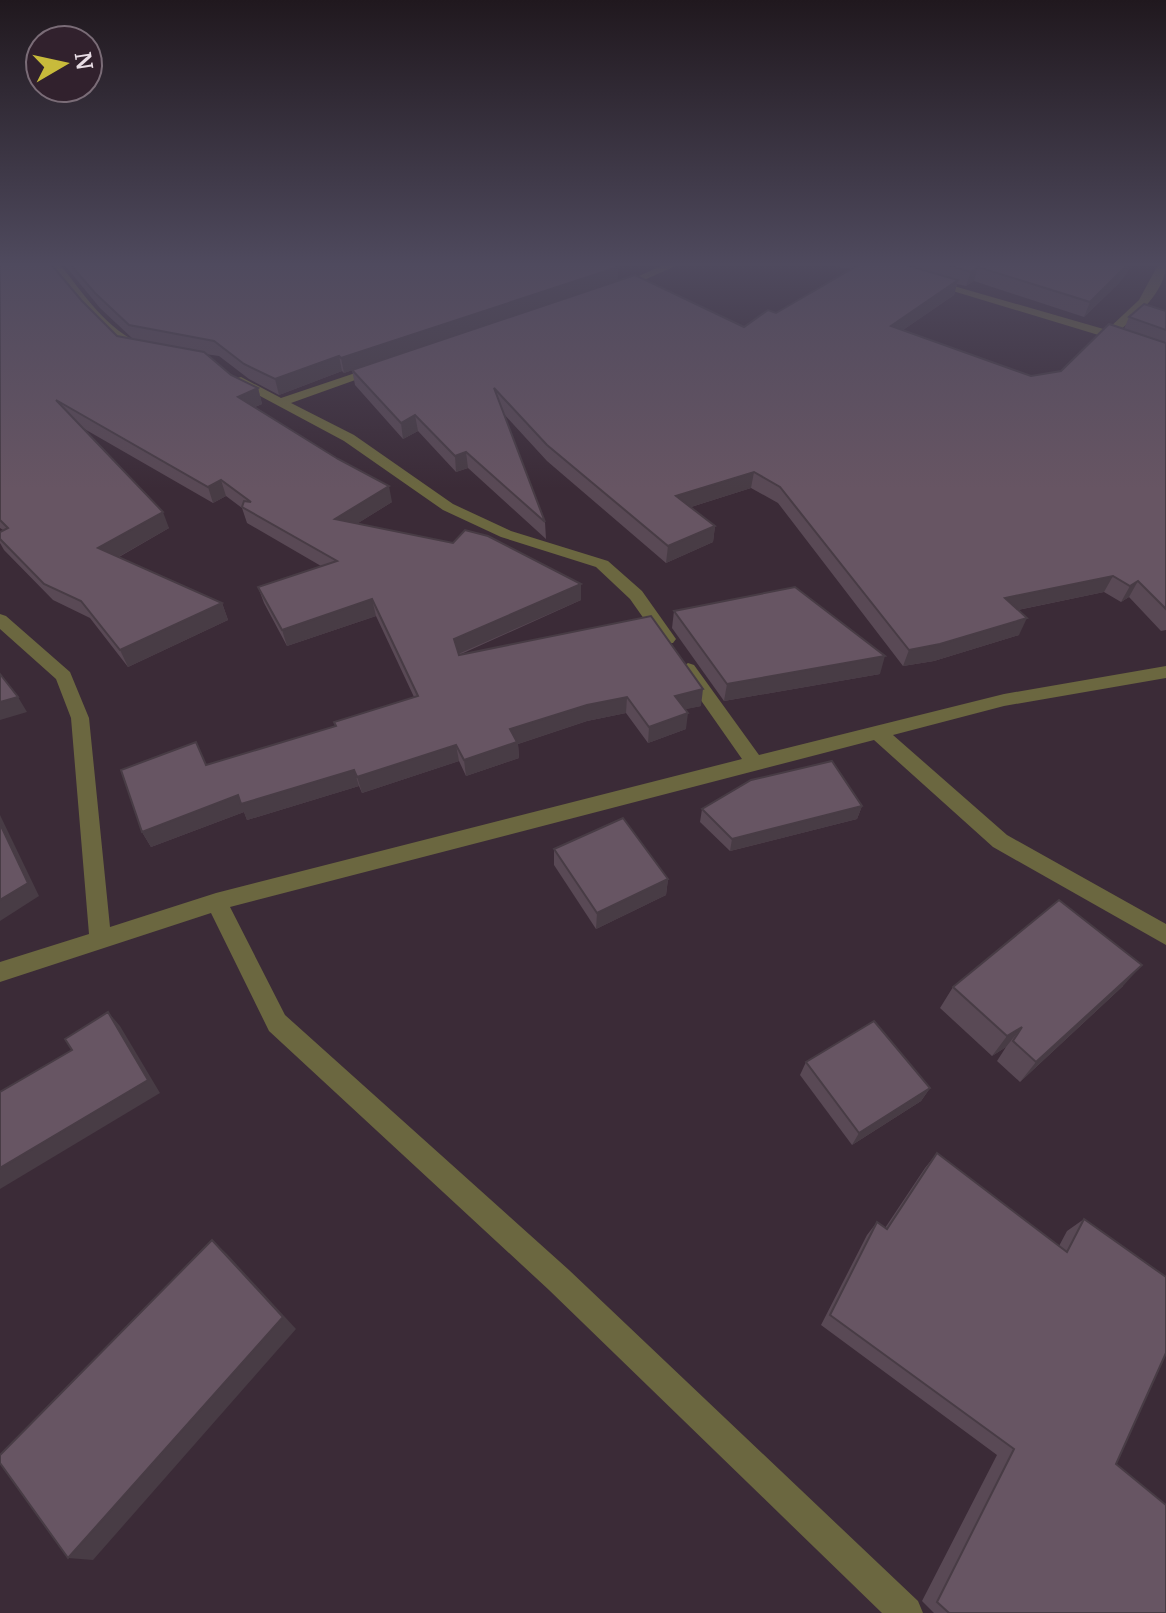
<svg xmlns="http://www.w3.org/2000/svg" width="1166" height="1613" viewBox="0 0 1166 1613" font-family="Merriweather,serif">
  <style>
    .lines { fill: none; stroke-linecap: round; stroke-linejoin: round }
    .minor { fill: #6b6740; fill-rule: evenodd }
    .wall { fill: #594955 }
    .shaded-wall { fill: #483c45 }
    .building { fill: #675563; stroke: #483c45; stroke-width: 2 }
  </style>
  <rect width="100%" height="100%" fill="#3b2b37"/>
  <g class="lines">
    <g class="minor">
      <path d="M48,263h11c24,30 48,68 85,82v6c-34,3 -78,-63 -96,-88z"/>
      <polygon points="668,263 682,263 622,290 612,288"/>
      <path d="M1159,263h7c0,29 -29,52 -49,70l49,18v8l-61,-22 -182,-55 10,-2 174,50 32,-30z"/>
      <polygon points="376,366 386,369 291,403 354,435 453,504 511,531 608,561 642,591 676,639 673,643 661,643 630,599 596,567 501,537 443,510 344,441 230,380 241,377 281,398"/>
      <polygon points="0,614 6,616 70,672 89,718 110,927 216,893 742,759 679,669 688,663 694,665 759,755 1004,694 1166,666 1166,678 1004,706 893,735 1007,835 1166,924 1166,945 993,847 874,740 230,907 285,1015 569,1270 918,1601 923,1613 882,1613 549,1290 269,1031 211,913 0,982 0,962 89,934 71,718 56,679 0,629"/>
    </g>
  </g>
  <g class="wall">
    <polygon points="0,263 82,301 117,336 133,339 100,308 63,263 632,263 618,267 618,280 744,327 776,313 850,269 817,263 1131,263 1127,273 1118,284 1084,317 974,281 966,286 957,284 954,295 903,330 1031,376 1061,371 1124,329 1129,317 1166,311 1166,630 1161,631 1129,597 1121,602 1104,592 1018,610 1019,635 934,661 903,666 778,503 751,488 691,507 715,526 713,542 666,563 547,461 503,413 545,522 546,539 468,468 456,472 418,431 403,439 355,385 352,370 344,373 342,371 279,395 249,379 219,356 205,354 231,375 258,388 262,404 255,407 392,502 358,523 581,600 459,655 701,706 685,709 686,729 648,743 626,713 587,721 518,744 519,758 466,776 459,761 362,793 359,786 247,820 244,812 151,847 142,832 206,765 336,727 414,697 376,616 287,646 264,603 258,587 321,566 247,523 242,508 226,496 213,503 81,427 169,528 119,557 222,603 228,620 128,667 90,618 53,600 4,550 0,543 0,532 3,530 0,528"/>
    <polygon points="674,611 880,674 724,701 672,628"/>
    <polygon points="862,806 857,819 730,851 700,822 702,809"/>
    <polygon points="554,849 668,879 666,895 596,929 554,865"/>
    <polygon points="1123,986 1020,1082 997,1061 1006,1047 992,1056 940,1008 953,987"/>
    <polygon points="806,1062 930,1088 921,1101 852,1145 800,1075"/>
    <polygon points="937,1153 1059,1246 1067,1231 1084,1219 1116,1464 1166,1613 934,1613 922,1601 997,1455 821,1325 867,1235 877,1222 885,1228 925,1168"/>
  </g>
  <g class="shaded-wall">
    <polygon points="599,263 632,263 599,272"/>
    <polygon points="1127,263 1131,263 1127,273 1118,284 1084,317 1090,302"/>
    <polygon points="618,267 618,282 344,373 341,358"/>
    <polygon points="978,267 974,281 966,286 971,272"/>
    <polygon points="958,280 954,295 887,341 891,326"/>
    <polygon points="339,356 342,371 279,395 275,379"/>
    <polygon points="258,388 262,404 242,412 238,397"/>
    <polygon points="415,415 418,431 403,439 401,423"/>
    <polygon points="466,452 468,468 456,472 455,456"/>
    <polygon points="754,472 751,488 675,512 676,496"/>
    <polygon points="221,480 226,496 213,503 208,487"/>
    <polygon points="389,486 392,502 339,535 335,519"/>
    <polygon points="163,512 169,528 106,564 98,548"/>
    <polygon points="715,526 713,542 666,563 668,546"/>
    <polygon points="1113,576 1104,592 998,614 1005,598"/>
    <polygon points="1138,581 1129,597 1121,602 1130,586"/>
    <polygon points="581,584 581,600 456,655 454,639"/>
    <polygon points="372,599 376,616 287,646 282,630"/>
    <polygon points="222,603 228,620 128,667 120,650"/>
    <polygon points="1027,618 1019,635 934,661 903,666 909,650"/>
    <polygon points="885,656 880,674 724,701 727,684"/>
    <polygon points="703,689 701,706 673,712 675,696"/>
    <polygon points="18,697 27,712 0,720 0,702"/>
    <polygon points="627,697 626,713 587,721 518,744 519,758 466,776 464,760 510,729 587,705"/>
    <polygon points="688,713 686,729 648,743 649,727"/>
    <polygon points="456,745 459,761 362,793 357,777"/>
    <polygon points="354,770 359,786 247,820 244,812 151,847 142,832 238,795"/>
    <polygon points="862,806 857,819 730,851 732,839"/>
    <polygon points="0,815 39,896 0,921"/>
    <polygon points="668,879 666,895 596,929 597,913"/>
    <polygon points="1142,965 1123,986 1020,1082 1036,1062"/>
    <polygon points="108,1012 120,1026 160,1093 0,1189 0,1168"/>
    <polygon points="1022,1027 1006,1047 992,1056 1007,1036"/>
    <polygon points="930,1088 921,1101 852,1145 859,1133"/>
    <polygon points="212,1240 227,1254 296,1329 93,1560 68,1558"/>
  </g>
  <g class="building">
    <polygon points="0,263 50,263 82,301 117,336 204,352 231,375 258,388 238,397 338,459 389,486 335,519 453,543 465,530 488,536 581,584 454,639 459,655 651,616 703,689 675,696 688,713 649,727 627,697 587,705 510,729 517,742 464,760 456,745 357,777 354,770 241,804 238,795 142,832 121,770 196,742 206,765 336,726 334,722 418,696 372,599 282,630 258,587 337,561 242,507 244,501 251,502 221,480 208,487 56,400 163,512 98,548 222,603 120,650 81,601 44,584 0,539 0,532 8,528 0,520"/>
    <polygon points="69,263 610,263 618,267 341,358 339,356 275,379 244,364 214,341 129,325 95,293"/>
    <polygon points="862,263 899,263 958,280 891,326 1031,376 1061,371 1109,324 1166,343 1166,609 1138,581 1130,586 1113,576 1005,598 1027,618 940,644 909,650 780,487 754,472 676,496 715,526 668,546 547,445 494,388 545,522 466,452 455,456 415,415 401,423 352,370 635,275 744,327 768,310 776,313"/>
    <polygon points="940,263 1129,263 1090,302 978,267 971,272"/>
    <polygon points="1144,304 1166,311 1166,330 1129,317"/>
    <polygon points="795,587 885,656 727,684 674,611"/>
    <polygon points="0,674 18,697 0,702"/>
    <polygon points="832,761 862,806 732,839 702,809 751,780"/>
    <polygon points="623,818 668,879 597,913 554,849"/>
    <polygon points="0,824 28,883 0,900"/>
    <polygon points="1059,900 1142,965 1036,1062 1013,1041 1022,1027 1007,1036 953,987"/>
    <polygon points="108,1012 148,1080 0,1168 0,1092 72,1050 65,1039"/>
    <polygon points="874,1021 930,1088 859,1133 806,1062"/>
    <polygon points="937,1153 1067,1252 1084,1219 1166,1277 1166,1353 1116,1464 1166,1505 1166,1613 949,1613 937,1602 1014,1449 830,1315 877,1222 887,1229"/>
    <polygon points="212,1240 283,1317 68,1558 0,1463 0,1455"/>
  </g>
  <linearGradient id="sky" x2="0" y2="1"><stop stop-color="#20181e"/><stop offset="0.54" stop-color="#4f4a5e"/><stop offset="1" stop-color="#4f4a5e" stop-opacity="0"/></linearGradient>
  <rect width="1166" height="489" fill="url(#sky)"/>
  <g transform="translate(64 64) rotate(81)"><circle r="38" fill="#31212d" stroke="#7a6c77" stroke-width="2"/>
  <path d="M0-6L14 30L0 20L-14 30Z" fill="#c8bb3b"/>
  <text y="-12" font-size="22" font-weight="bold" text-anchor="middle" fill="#e8dde5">N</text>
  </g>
</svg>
